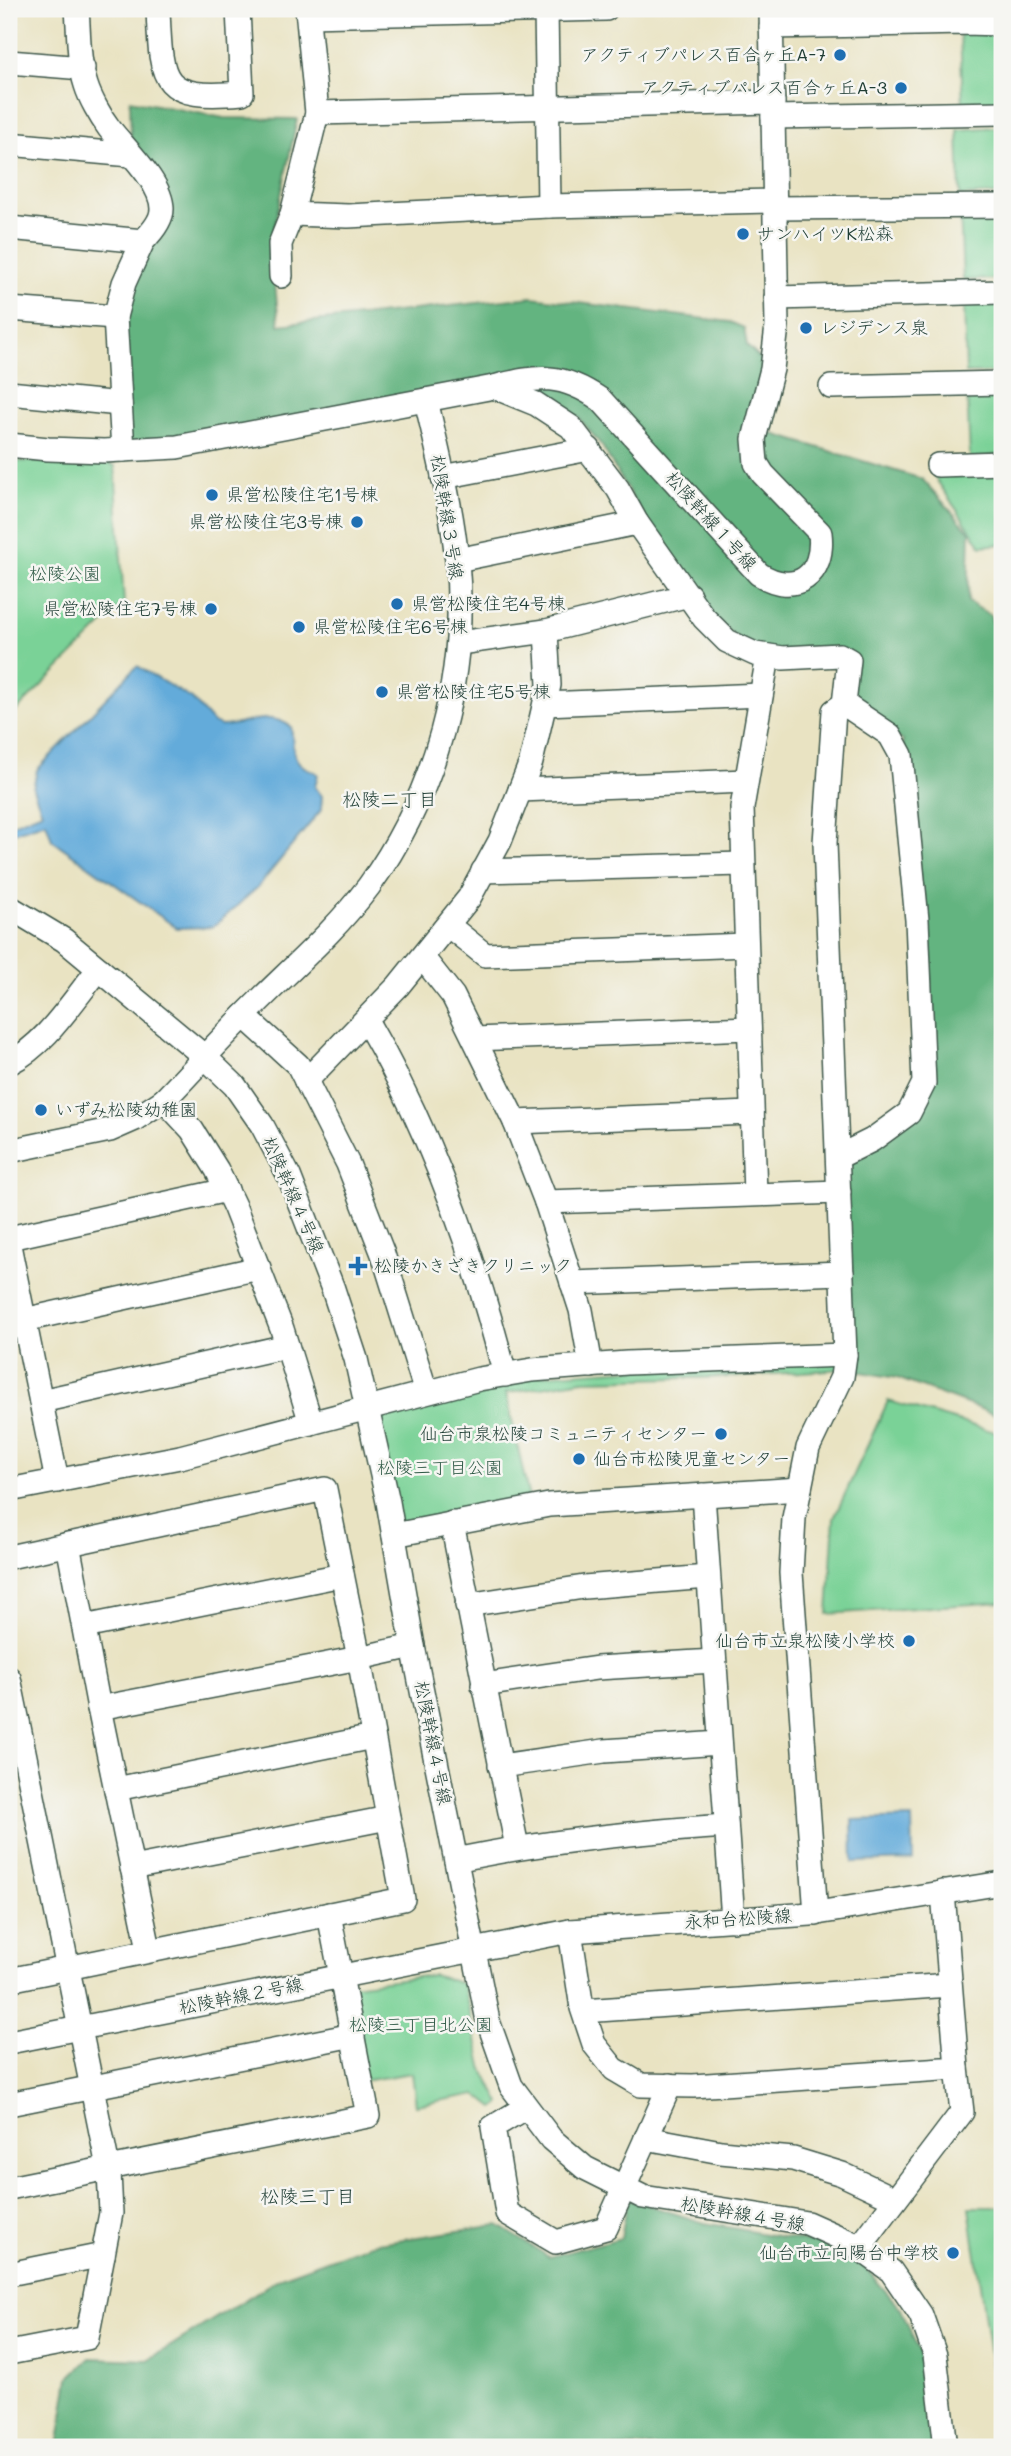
<svg xmlns="http://www.w3.org/2000/svg" width="1011" height="2456" viewBox="0 0 1011 2456" font-family="Mali,'Klee One',sans-serif">
  <style>
    .green { fill: #7ad297; stroke: #4c8866; stroke-width: 2 }
    .forest { fill: #63b480; stroke: #41785a; stroke-width: 2 }
    .water { fill: #63abda; stroke: #417487; stroke-width: 2 }
    .lines { fill: none; stroke-linecap: round; stroke-linejoin: round }
    .minor-casing { stroke: #3d5649; stroke-width: 26 }
    .minor { stroke: #fff; stroke-width: 23 }
    .poi-dot { fill: #1f6fb2; stroke: #f6f6f2; stroke-width: 2.5 }
    .labels { text-anchor: middle; stroke-width: 5; stroke-linejoin: round; paint-order: stroke }
    .poi-label { font-size: 18px; fill: #1f3d34; stroke: #f6f6f2; text-anchor: start }
    .street-label { font-size: 18px; fill: #1f3d34; stroke: #f6f6f2 }
    .park-label { font-size: 18px; fill: #315b48; stroke: #f6f6f2 }
    .neighbourhood-label { font-size: 19px; fill: #1f3d34; stroke: #f6f6f2 }
  </style>
  <rect width="100%" height="100%" fill="#f6f6f2"/>
  <filter id="ink" filterUnits="userSpaceOnUse"><feTurbulence type="fractalNoise" baseFrequency=".0143" numOctaves="2"/><feDisplacementMap in="SourceGraphic" scale="14" xChannelSelector="R" yChannelSelector="G"/><feConvolveMatrix kernelMatrix="1 2 1 2 8 2 1 2 1" color-interpolation-filters="sRGB"/></filter>
  <filter id="wash" filterUnits="userSpaceOnUse"><feTurbulence type="fractalNoise" baseFrequency=".00686" numOctaves="4" result="noise"/><feDisplacementMap in="SourceGraphic" scale="28" xChannelSelector="R" yChannelSelector="G"/><feGaussianBlur stdDeviation="1.57" result="paint"/><feColorMatrix in="noise" values="0 0 0 0 0 0 0 0 0 0 0 0 0 0 0 0 0 1.4 0 .05"/><feComposite in="paint" operator="in"/></filter>
  <g filter="url(#wash)">
    <rect width="100%" height="100%" fill="#e9e3c2"/>
    <g class="green">
      <polygon points="989,30 1002,45 1002,95 991,106 963,107 960,31"/>
      <polygon points="996,127 1002,131 1002,194 960,196 958,130"/>
      <polygon points="960,210 1002,217 1002,279 963,280"/>
      <polygon points="996,301 1002,306 1002,369 998,373 966,373 964,302"/>
      <polygon points="967,390 1002,392 1002,454 970,459"/>
      <polygon points="9,461 108,463 115,466 124,603 9,718"/>
      <polygon points="939,470 1002,471 1002,544 981,546 934,476"/>
      <polygon points="845,1355 843,1369 734,1377 583,1380 506,1393 531,1508 394,1535 367,1409 479,1379"/>
      <polygon points="888,1401 1002,1434 1002,1602 828,1614 834,1518"/>
      <polygon points="433,1975 463,1984 483,2070 501,2103 494,2108 476,2094 416,2105 412,2073 362,2081 343,1986"/>
      <polygon points="969,2207 1002,2207 1002,2439"/>
    </g>
    <g class="forest">
      <polygon points="130,100 224,118 297,119 271,243 279,325 532,297 730,322 744,328 747,346 771,369 757,429 922,479 970,532 968,602 990,615 993,624 1002,785 1002,1417 897,1378 843,1369 838,1157 909,1113 924,1083 903,741 844,704 849,661 755,654 689,595 602,446 579,418 534,391 123,450 115,317 161,229 131,155"/>
      <polygon points="628,2199 705,2223 815,2243 863,2265 901,2309 924,2363 933,2447 58,2447 69,2378 90,2358 148,2360 283,2276 371,2244 498,2225 549,2257 621,2238"/>
    </g>
    <g class="water">
      <path d="M137,666l55,33 21,24 8,3c25,0 47,-17 70,1 3,14 -1,30 12,39 5,4 10,4 15,8l-3,13 7,9 -1,14 -63,77 -45,40 -36,1 -125,-88 -6,-18 -33,11 -3,-8 32,-13 -9,-23 4,-19z"/>
      <polygon points="912,1818 913,1860 853,1862 852,1820"/>
    </g>
  </g>
  <g filter="url(#ink)">
    <g class="lines">
      <defs>
        <g id="minor">
          <path d="M77,9c2,24 1,52 9,76 4,13 14,31 23,43 15,20 53,54 53,81 0,11 -11,24 -19,32"/>
          <path d="M158,9c3,74 2,91 84,84l-4,-84"/>
          <polyline points="307,9 317,113 292,214 348,216 549,206 775,201"/>
          <polyline points="546,9 549,206"/>
          <polyline points="308,16 606,9"/>
          <polyline points="771,27 964,23 1002,24"/>
          <polyline points="9,62 83,68"/>
          <polyline points="317,113 773,102"/>
          <polyline points="773,117 1002,113"/>
          <polyline points="9,144 131,155"/>
          <polyline points="775,208 1002,206"/>
          <polyline points="9,228 143,241 124,283 115,317 123,450"/>
          <polyline points="281,276 280,244 292,214"/>
          <polyline points="776,298 1002,292"/>
          <polyline points="9,309 115,317"/>
          <polyline points="494,387 536,404 571,427 618,489 637,523 704,618 727,641 755,654 783,658 840,655 849,660 844,704 834,711 825,843 845,1355 842,1377 808,1448 794,1518 791,1573 816,1914"/>
          <polyline points="831,387 1002,383"/>
          <polyline points="9,393 120,404"/>
          <path d="M9,445l39,4 56,2 73,-4 317,-60c45,-12 68,-14 107,13l158,174c37,23 66,1 61,-41l-57,-59 -7,-11 -2,-24 18,-70 5,-43 -6,-317"/>
          <polyline points="938,465 1002,463"/>
          <polyline points="443,477 589,449"/>
          <polyline points="457,560 637,523"/>
          <polyline points="459,643 546,631 689,595"/>
          <polyline points="545,704 761,695"/>
          <polyline points="520,790 746,781"/>
          <polyline points="483,871 743,864"/>
          <polyline points="9,907 64,940 205,1057 235,1086 262,1125 289,1176 333,1289 356,1359 388,1502 413,1646 488,2021 511,2086 551,2139 585,2168 643,2197 807,2223 852,2243 891,2271 921,2315 935,2355 946,2447"/>
          <polyline points="449,926 485,955 746,945"/>
          <polyline points="423,958 453,996 515,1122 546,1202 581,1310 591,1366"/>
          <polyline points="244,1016 298,1065 348,1164 383,1254 426,1392"/>
          <path d="M366,1020c64,110 108,232 139,355"/>
          <polyline points="475,1039 749,1028"/>
          <path d="M9,1063c38,-19 63,-62 90,-94"/>
          <polyline points="306,1081 398,986 469,898 500,841 531,762 549,685 546,631"/>
          <polyline points="164,1100 192,1130 217,1170 235,1208 282,1329 311,1423"/>
          <polyline points="515,1122 752,1113"/>
          <path d="M9,1151l101,-21 25,-11 29,-19c27,-28 53,-57 80,-84 42,-43 89,-82 125,-130 67,-93 99,-211 88,-325 -5,-54 -19,-108 -31,-161"/>
          <polyline points="838,1157 872,1140 909,1113 924,1083 917,920 901,755 890,735 844,704"/>
          <polyline points="755,1194 742,808 768,656"/>
          <polyline points="546,1202 839,1192"/>
          <polyline points="9,1238 227,1190"/>
          <polyline points="9,1245 57,1481"/>
          <polyline points="572,1283 842,1273"/>
          <polyline points="24,1320 259,1268"/>
          <polyline points="41,1401 287,1346"/>
          <polyline points="9,1490 180,1457 479,1379 532,1370 627,1363 845,1355"/>
          <polyline points="703,1495 733,1920"/>
          <polyline points="452,1523 517,1847"/>
          <polyline points="394,1535 549,1505 800,1489"/>
          <polyline points="9,1557 325,1489 359,1658 413,1646"/>
          <polyline points="467,1605 584,1587 708,1577"/>
          <polyline points="84,1627 342,1575"/>
          <polyline points="9,1678 18,1722 9,1724"/>
          <polyline points="483,1685 597,1668 714,1661"/>
          <polyline points="99,1708 149,1949"/>
          <polyline points="500,1766 604,1751 720,1743"/>
          <polyline points="116,1789 373,1737"/>
          <path d="M456,1860c89,-19 179,-28 270,-34"/>
          <polyline points="132,1868 388,1818"/>
          <polyline points="570,1931 582,2008 594,2044 614,2069 641,2085 693,2086 957,2068 943,1892"/>
          <polyline points="9,1980 403,1899 359,1658 99,1708 68,1544"/>
          <polyline points="584,2011 950,1985"/>
          <polyline points="9,2042 570,1931 811,1914 1002,1883"/>
          <polyline points="9,2104 353,2035"/>
          <polyline points="526,2107 493,2127 507,2213 556,2242 606,2228 670,2085"/>
          <polyline points="646,2138 721,2152 793,2159 842,2174 895,2199"/>
          <polyline points="9,2188 368,2116 329,1914"/>
          <polyline points="859,2248 962,2112 957,2068"/>
          <polyline points="9,2274 103,2255"/>
          <polyline points="9,2353 87,2338 111,2213 109,2172 18,1722"/>
        </g>
      </defs>
      <use href="#minor" class="minor-casing"/>
      <use href="#minor" class="minor"/>
    </g>
  </g>
  <g class="poi-dot">
    <circle cx="840" cy="55" r="7"/>
    <circle cx="901" cy="88" r="7"/>
    <circle cx="743" cy="234" r="7"/>
    <circle cx="806" cy="328" r="7"/>
    <circle cx="212" cy="495" r="7"/>
    <circle cx="357" cy="522" r="7"/>
    <circle cx="397" cy="604" r="7"/>
    <circle cx="211" cy="609" r="7"/>
    <circle cx="299" cy="627" r="7"/>
    <circle cx="382" cy="692" r="7"/>
    <circle cx="41" cy="1110" r="7"/>
    <path d="M354.5 1255.5h7v7h7v7h-7v7h-7v-7h-7v-7h7z"/>
    <circle cx="721" cy="1434" r="7"/>
    <circle cx="579" cy="1459" r="7"/>
    <circle cx="909" cy="1641" r="7"/>
    <circle cx="953" cy="2253" r="7"/>
  </g>
  <g class="labels">
    <g class="poi-label">
      <text x="826" y="61" text-anchor="end">アクティブパレス百合ヶ丘A-7</text>
      <text x="887" y="94" text-anchor="end">アクティブパレス百合ヶ丘A-3</text>
      <text x="757" y="240">サンハイツK松森</text>
      <text x="820" y="334">レジデンス泉</text>
      <text x="226" y="501">県営松陵住宅1号棟</text>
      <text x="343" y="528" text-anchor="end">県営松陵住宅3号棟</text>
      <text x="411" y="610">県営松陵住宅4号棟</text>
      <text x="197" y="615" text-anchor="end">県営松陵住宅7号棟</text>
      <text x="313" y="633">県営松陵住宅6号棟</text>
      <text x="396" y="698">県営松陵住宅5号棟</text>
      <text x="55" y="1116">いずみ松陵幼稚園</text>
      <text x="374" y="1272">松陵かきざきクリニック</text>
      <text x="707" y="1440" text-anchor="end">仙台市泉松陵コミュニティセンター</text>
      <text x="593" y="1465">仙台市松陵児童センター</text>
      <text x="895" y="1647" text-anchor="end">仙台市立泉松陵小学校</text>
      <text x="939" y="2259" text-anchor="end">仙台市立向陽台中学校</text>
    </g>
    <g class="street-label">
      <text transform="translate(447 517) rotate(81)" y="6">松陵幹線３号線</text>
      <text transform="translate(711 521) rotate(48)" y="6">松陵幹線１号線</text>
      <text transform="translate(293 1195) rotate(66)" y="6">松陵幹線４号線</text>
      <text transform="translate(433 1743) rotate(79)" y="6">松陵幹線４号線</text>
      <text transform="translate(738 1919) rotate(-4)" y="6">永和台松陵線</text>
      <text transform="translate(241 1996) rotate(-11)" y="6">松陵幹線２号線</text>
      <text transform="translate(743 2214) rotate(10)" y="6">松陵幹線４号線</text>
    </g>
    <g class="park-label">
      <text x="65" y="580">松陵公園</text>
      <text x="440" y="1474">松陵三丁目公園</text>
      <text x="421" y="2031">松陵三丁目北公園</text>
    </g>
    <g class="neighbourhood-label">
      <text x="390" y="806">松陵二丁目</text>
      <text x="308" y="2203">松陵三丁目</text>
    </g>
  </g>
  <rect width="1011" height="2456" fill="none" stroke="#f6f6f2" stroke-width="35"/>
</svg>
